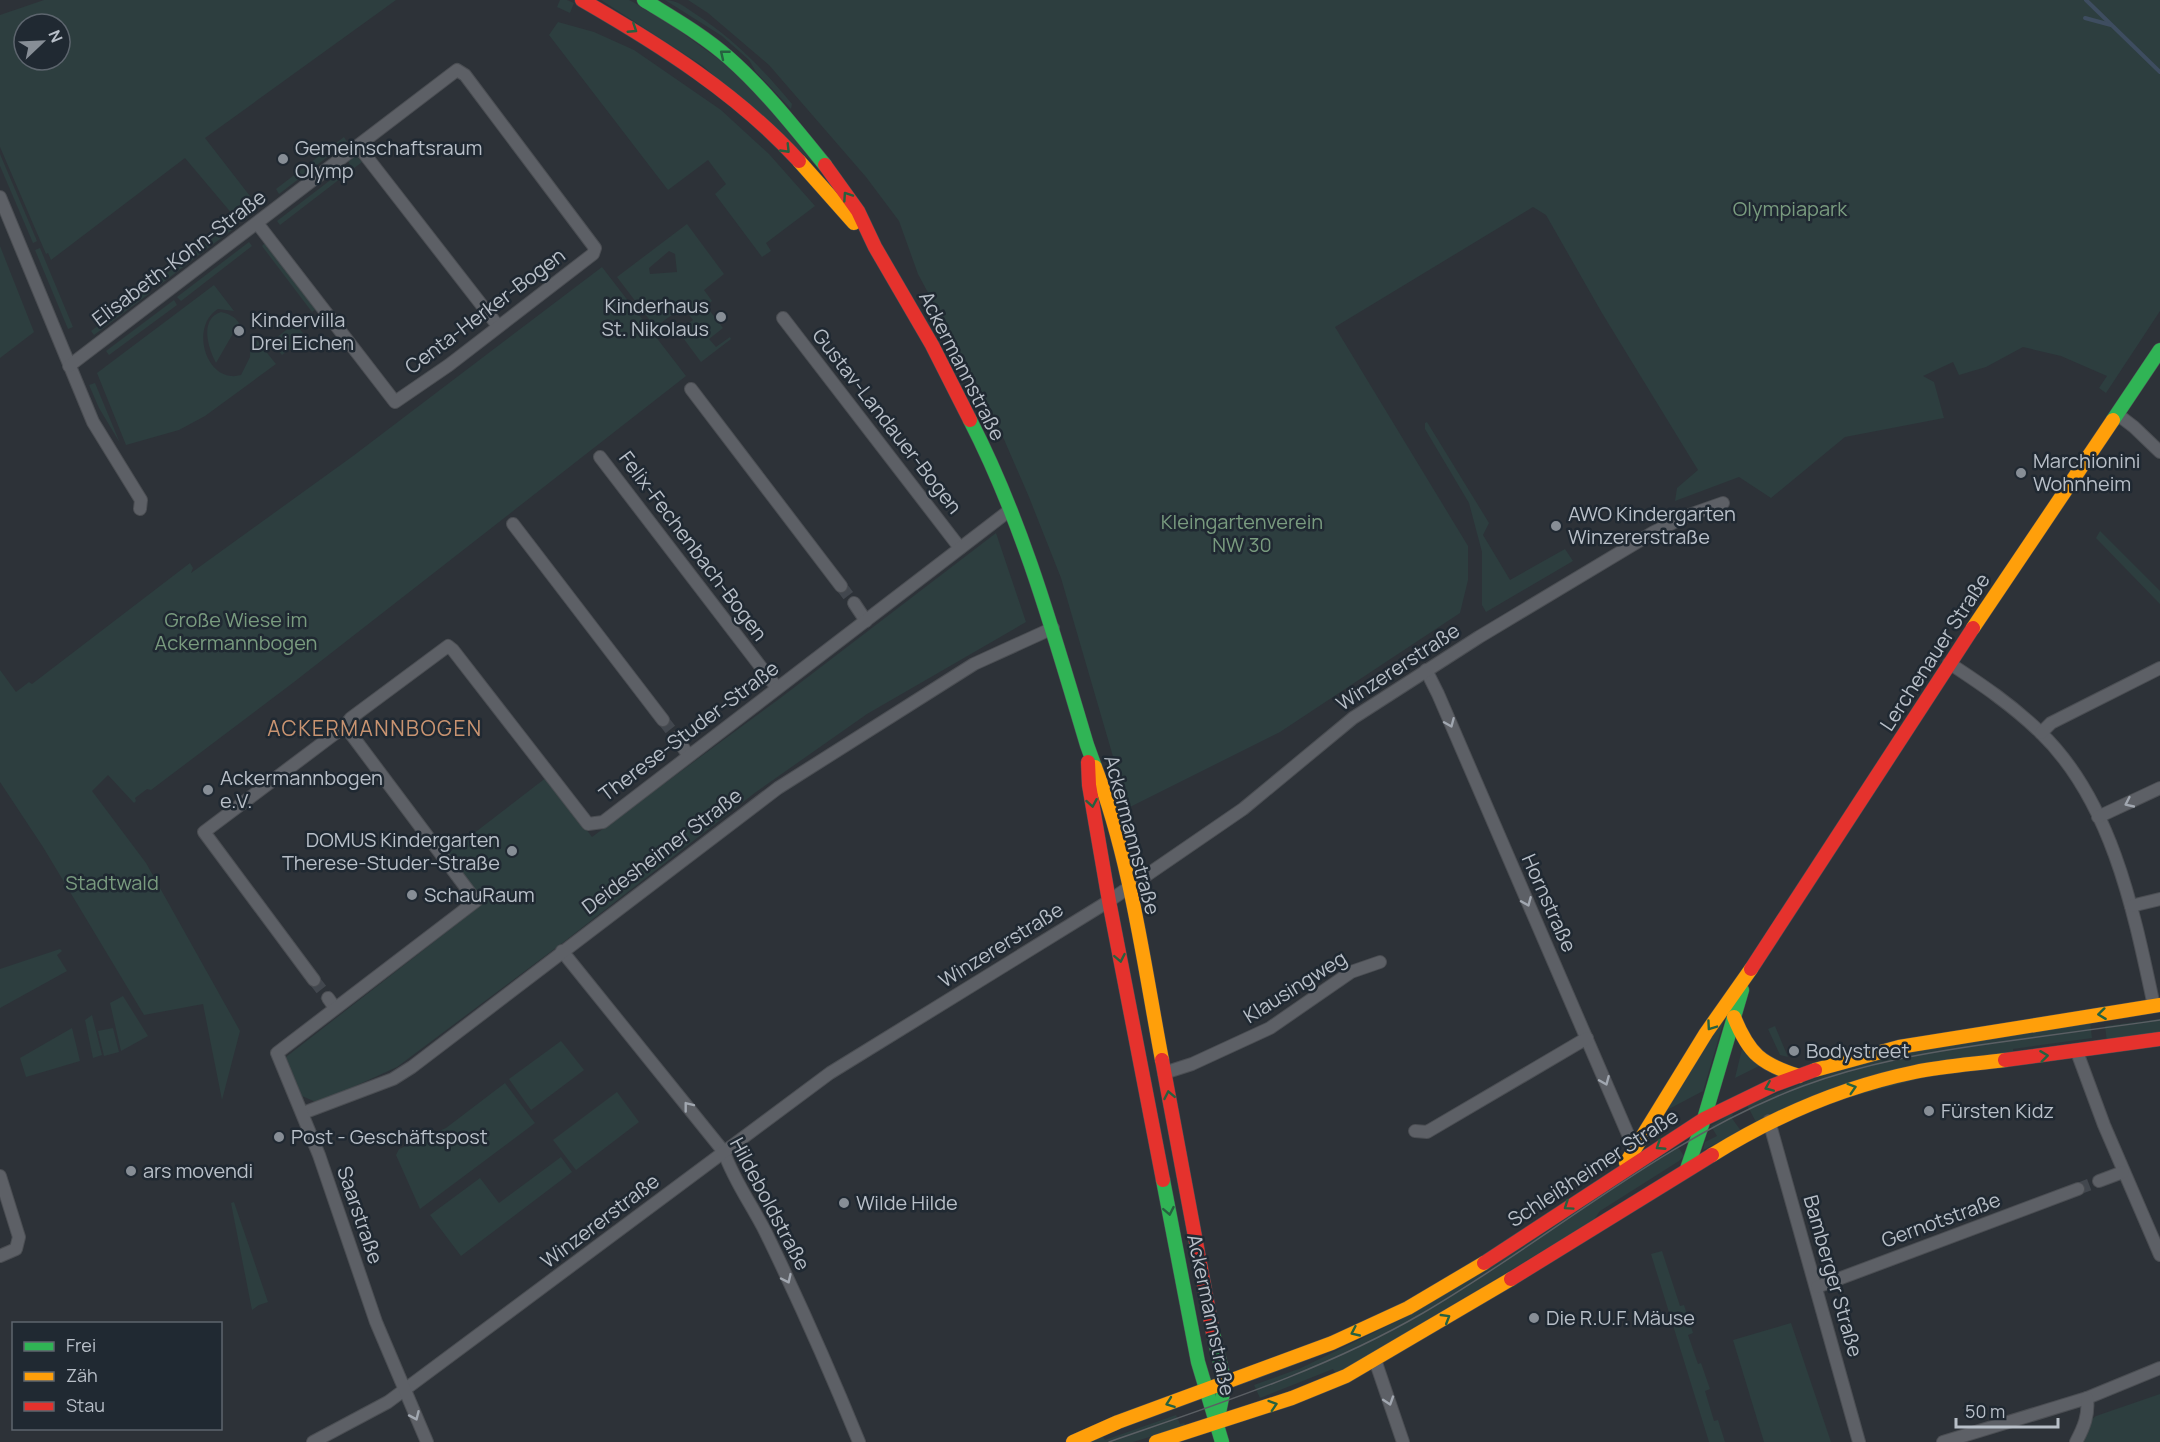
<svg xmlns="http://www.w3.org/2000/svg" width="2160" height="1442" viewBox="0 0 2160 1442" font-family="Manrope,sans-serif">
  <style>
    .green { fill: #2d3e3f; fill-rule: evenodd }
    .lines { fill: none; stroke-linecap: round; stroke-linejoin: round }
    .stream { stroke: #3e4d60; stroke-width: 4 }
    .street-tunnel { stroke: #42474e; stroke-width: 12; stroke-dasharray: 12 6; stroke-linecap: butt }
    .street-casing { stroke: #4b4e53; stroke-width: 14 }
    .fast-casing { stroke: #4b4e53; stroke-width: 15 }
    .slow-casing { stroke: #4b4e53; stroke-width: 15 }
    .jam-casing { stroke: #4b4e53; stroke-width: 15 }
    .street { stroke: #5d6066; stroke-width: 12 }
    .fast { stroke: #30b455; stroke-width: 14 }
    .slow { stroke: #ff9f0a; stroke-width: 14 }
    .jam { stroke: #e5322d; stroke-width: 14 }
    .tram { stroke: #5b5f64; stroke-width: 1.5 }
    .oneway { stroke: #266140 }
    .oneway2 { stroke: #a1a7b0 }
    .poi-dot { fill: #878e96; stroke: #202932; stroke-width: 2 }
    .labels { text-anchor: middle; stroke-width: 5; stroke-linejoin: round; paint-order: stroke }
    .poi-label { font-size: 20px; fill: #b8bfc8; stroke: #202932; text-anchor: start }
    .park-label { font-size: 20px; fill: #799b7f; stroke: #202932 }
    .street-label { font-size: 20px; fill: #b8bfc8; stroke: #202932 }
    .neighbourhood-label { font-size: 21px; letter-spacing: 1.5px; fill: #c99471; stroke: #202932 }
  </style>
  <rect width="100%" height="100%" fill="#2d3238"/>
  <g class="green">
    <path d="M44,0h352l-191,138 48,62 -20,15 -48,-57 -134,102 -3,-7 -2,1 -46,-107v-132zM24,24h36v36h-36z"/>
    <polygon points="560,0 567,0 574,3 570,13 557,7"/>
    <polygon points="601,0 629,0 633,2 669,23 743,77 830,178 703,66"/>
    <path d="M665,0c12,0 20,7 29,13 40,26 68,55 98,91l-1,5 -35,-37 -7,-12 -27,-24z"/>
    <polygon points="688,0 2160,0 2160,311 2106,393 2099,388 2107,376 2061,356 2023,347 1986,367 1959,375 1953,362 1923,376 1934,382 1944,418 1845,437 1771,498 1739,477 1675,501 1677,488 1698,470 1602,313 1546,215 1533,207 1335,327 1468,546 1468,580 1460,613 1280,732 1128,808 1061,578 1029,497 993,414 918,274 899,221 866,177 769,65 708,13"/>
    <polygon points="558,22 594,32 634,50 721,110 769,154 815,206 766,243 771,251 762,257 715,194 726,184 708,160 668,190 549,35"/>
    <polygon points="344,137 347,142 279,194 276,189"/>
    <polygon points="0,154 37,241 33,243 0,166"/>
    <polygon points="356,155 362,162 280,225 277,221 350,165 348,161"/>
    <path d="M687,224l37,50 -20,16 8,11 -6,5 17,22 -14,11 7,8 14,-10 1,2 -30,23 -23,-31 15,-11 -10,-13 -28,20 -38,-50zM669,251l6,3 2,18 -27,2 -1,-6z"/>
    <polygon points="230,225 233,229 157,287 154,283"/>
    <polygon points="249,242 252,246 181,301 177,297"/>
    <polygon points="266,242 316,309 312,312 262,246"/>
    <polygon points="0,246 34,332 0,358"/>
    <polygon points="40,248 73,327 68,329 35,250"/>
    <polygon points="602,267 686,376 294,682 151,790 147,789 135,798 136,801 134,803 108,775 92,791 146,863 240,1031 222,1100 203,1004 144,1015 43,847 0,782 0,670 16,692 29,682 32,684 190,563 193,568 191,573 353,456"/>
    <path d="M214,285l20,26 -16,-2c-29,17 -12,76 23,66l9,-18 1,-24 25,31 -71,52 -26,14 -53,15 -29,-72z"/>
    <polygon points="147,289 150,293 94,335 91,331"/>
    <polygon points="174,300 177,305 109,355 106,351"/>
    <path d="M221,312c8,2 13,4 18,11l-23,40c-8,-15 -17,-44 5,-51z"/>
    <polygon points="295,323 306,337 282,355 271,342"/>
    <polygon points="95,383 120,443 99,408 89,385"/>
    <polygon points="1427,422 1489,523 1483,535 1510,580 1565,549 1573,561 1486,612 1482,605 1482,552 1469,503 1425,429 1425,423"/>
    <polygon points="2100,531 2160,591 2160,604 2096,538"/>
    <polygon points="996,533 1026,622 867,714 756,792 565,941 397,1067 318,1103 302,1096 286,1057 484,903 447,854 547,777 592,837 783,696"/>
    <polygon points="60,949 62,951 57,955 67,971 0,1008 0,969"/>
    <polygon points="123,996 148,1036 121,1051 110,1003"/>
    <polygon points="92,1015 102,1055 93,1058 85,1020"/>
    <polygon points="1725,1017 1703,1091 1667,1110"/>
    <polygon points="2160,1019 2160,1033 2107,1042 2105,1026"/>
    <polygon points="2090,1022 2092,1038 2013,1049 2013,1054 1756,1122 1747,1105 1819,1077 1900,1054"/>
    <polygon points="1775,1026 1788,1057 1780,1055 1768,1029"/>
    <polygon points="72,1028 80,1061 26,1077 20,1058"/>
    <polygon points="113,1028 119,1052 104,1056 98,1031"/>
    <polygon points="561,1041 584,1070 531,1110 509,1079"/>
    <polygon points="1742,1049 1759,1066 1735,1078"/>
    <polygon points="505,1083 535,1123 420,1209 396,1155 399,1149 446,1128"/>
    <polygon points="617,1092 639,1122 576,1170 553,1140"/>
    <polygon points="1732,1113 1733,1115 1731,1117 1741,1131 1703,1150 1705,1142 1717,1136 1711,1126"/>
    <polygon points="1678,1147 1684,1156 1679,1161 1600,1211 1593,1221 1336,1374 1333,1369 1260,1398 1254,1385 1301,1368 1402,1319"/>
    <polygon points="561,1157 572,1172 461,1256 430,1215 480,1178 499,1203"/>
    <polygon points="234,1202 268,1302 259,1305 252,1310 231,1203"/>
    <polygon points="1662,1251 1680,1306 1684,1305 1693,1333 1688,1335 1698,1364 1701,1363 1710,1389 1705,1391 1714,1421 1718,1420 1725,1442 1709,1442 1651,1254"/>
    <polygon points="1791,1323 1831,1442 1764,1442 1733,1340"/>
    <polygon points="2160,1394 2160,1442 2076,1442 2085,1425 2096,1416"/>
    <polygon points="1176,1415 1180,1424 1184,1423 1186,1426 1133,1442 1089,1442 1102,1435 1105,1440"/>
  </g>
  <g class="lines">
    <g class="stream">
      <polyline points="2086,0 2160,72"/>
      <polyline points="2085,18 2111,25"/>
    </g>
    <g class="street-tunnel">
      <polyline points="841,586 854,603"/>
      <polyline points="663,720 677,738"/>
      <polyline points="314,980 328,998"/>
      <polyline points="2078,1189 2099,1181"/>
    </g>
    <defs>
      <g id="street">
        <polyline points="359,147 498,326"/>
        <polyline points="0,197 93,422 141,500 140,509"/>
        <polyline points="783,318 960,548"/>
        <polyline points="69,366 457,70 465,75 471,83 595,248 593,254 449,365 395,402 257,223"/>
        <polyline points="691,389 841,586"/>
        <polyline points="2117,414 2134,427 2160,452"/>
        <polyline points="600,457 777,688"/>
        <polyline points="513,524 663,720"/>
        <polyline points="854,603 866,621"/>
        <path d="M1949,663c32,21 63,42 91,69 72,69 94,180 114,274"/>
        <polyline points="1426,670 1438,694 1633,1146 1634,1152"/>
        <polyline points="2041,733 2051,723 2160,668"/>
        <polyline points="677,738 688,755"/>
        <polyline points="2098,817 2160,788"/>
        <polyline points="2131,906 2160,899"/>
        <path d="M562,951l162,201c10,29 28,53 42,81 33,68 64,138 93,209"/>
        <polyline points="314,980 204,832 345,726"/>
        <polyline points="328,998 335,1008"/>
        <polyline points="2077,1052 2104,1125 2160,1255"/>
        <polyline points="1164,1073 1192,1064 1270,1028 1351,972 1380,962"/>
        <polyline points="303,1113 393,1079 412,1067 778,788 974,664 1053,628"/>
        <polyline points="1769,1121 1859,1442"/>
        <polyline points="1415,1131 1427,1132 1587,1038"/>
        <polyline points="0,1176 19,1237 16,1249 0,1256"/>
        <polyline points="2099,1181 2123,1172"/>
        <polyline points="1817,1287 2078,1189"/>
        <polyline points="1375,1360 1403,1442"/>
        <polyline points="313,1442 388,1402 830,1073 1109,901 1243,809 1353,718 1479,637 1654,532 1689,515 1723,503"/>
        <polyline points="427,1442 376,1322 319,1155 277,1053 476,901 345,726 351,718 448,646 453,650 588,824 603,822 1010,510"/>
        <polyline points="1943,1442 2087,1398 2160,1368"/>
        <path d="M2076,1442c8,-15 13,-27 11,-44"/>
      </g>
      <g id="fast">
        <path d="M644,0c29,18 59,35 85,58 36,32 66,70 96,107"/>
        <path d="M970,420c53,103 84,215 117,325l8,22"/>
        <polyline points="2113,420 2160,350"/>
        <polyline points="1687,1169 1704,1119 1742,990"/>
        <polyline points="1163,1180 1198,1362 1222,1442"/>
        <polyline points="1213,1333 1225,1383 1217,1423"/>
      </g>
      <g id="slow">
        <polyline points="799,161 854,223"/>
        <polyline points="1973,628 2113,420"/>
        <path d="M1095,767c35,90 49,198 67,293"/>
        <path d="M1734,1017c15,37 27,47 65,59"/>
        <polyline points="1815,1070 1899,1047 2160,1005"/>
        <path d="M1712,1155c63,-39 130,-68 203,-83 29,-6 60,-8 90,-12"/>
        <polyline points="1626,1163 1706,1033 1751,969"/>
        <polyline points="1073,1442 1118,1422 1332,1343 1408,1308 1484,1263"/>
        <polyline points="1156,1442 1292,1398 1346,1376 1511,1279"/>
      </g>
      <g id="jam">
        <path d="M582,0c78,45 156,94 217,161"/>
        <polyline points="825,165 858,211 875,247 932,345 970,420"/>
        <polyline points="1088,762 1089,785 1109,901 1163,1180"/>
        <polyline points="1751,969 1973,628"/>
        <polyline points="1162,1060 1213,1333"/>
        <polyline points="2005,1060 2160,1039"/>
        <polyline points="1484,1263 1704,1119 1774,1085 1815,1070"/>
        <polyline points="1511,1279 1712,1155"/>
      </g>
    </defs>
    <use href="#street" class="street-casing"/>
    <use href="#fast" class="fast-casing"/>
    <use href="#slow" class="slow-casing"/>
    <use href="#jam" class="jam-casing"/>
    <use href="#street" class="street"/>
    <use href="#fast" class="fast"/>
    <use href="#slow" class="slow"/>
    <use href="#jam" class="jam"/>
    <path class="tram" d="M1109,1442c106,-37 216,-72 314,-129 127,-74 241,-175 380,-227 62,-23 127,-34 191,-43 56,-8 111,-15 166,-23"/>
  </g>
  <defs><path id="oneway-chevron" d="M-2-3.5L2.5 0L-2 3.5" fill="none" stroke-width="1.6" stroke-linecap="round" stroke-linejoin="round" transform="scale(1.5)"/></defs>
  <g class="oneway">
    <use href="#oneway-chevron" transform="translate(633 29) rotate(33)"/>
    <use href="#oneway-chevron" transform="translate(724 54) rotate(-141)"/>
    <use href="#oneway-chevron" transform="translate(786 149) rotate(46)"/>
    <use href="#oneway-chevron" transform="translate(847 196) rotate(-124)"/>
    <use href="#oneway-chevron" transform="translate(1092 803) rotate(80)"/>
    <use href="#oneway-chevron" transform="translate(1120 958) rotate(79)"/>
    <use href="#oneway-chevron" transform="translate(2102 1014) rotate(173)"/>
    <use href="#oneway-chevron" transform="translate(1711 1026) rotate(125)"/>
    <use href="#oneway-chevron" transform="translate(2044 1056) rotate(-7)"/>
    <use href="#oneway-chevron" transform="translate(1769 1087) rotate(157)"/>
    <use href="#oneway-chevron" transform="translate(1852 1088) rotate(-17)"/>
    <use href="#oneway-chevron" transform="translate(1169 1095) rotate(-101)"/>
    <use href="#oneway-chevron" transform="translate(1660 1146) rotate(147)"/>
    <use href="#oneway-chevron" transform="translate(1568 1206) rotate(146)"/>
    <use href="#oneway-chevron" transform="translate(1169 1211) rotate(79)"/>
    <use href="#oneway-chevron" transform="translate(1446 1318) rotate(-31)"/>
    <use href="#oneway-chevron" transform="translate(1355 1332) rotate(155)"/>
    <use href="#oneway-chevron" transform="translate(1170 1403) rotate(160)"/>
    <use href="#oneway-chevron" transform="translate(1273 1405) rotate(-18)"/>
  </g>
  <g class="oneway2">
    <use href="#oneway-chevron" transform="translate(1450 723) rotate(67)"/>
    <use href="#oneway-chevron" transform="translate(2129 803) rotate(155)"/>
    <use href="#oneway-chevron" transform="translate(1527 902) rotate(67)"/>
    <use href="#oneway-chevron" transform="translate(1605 1081) rotate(67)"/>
    <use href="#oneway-chevron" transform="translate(688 1106) rotate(-128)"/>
    <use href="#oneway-chevron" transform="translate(787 1279) rotate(65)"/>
    <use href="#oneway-chevron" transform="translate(1389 1401) rotate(72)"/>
    <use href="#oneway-chevron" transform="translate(415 1416) rotate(66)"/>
  </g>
  <g class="poi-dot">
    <circle cx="283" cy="159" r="6"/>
    <circle cx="721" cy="317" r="6"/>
    <circle cx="239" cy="331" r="6"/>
    <circle cx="2021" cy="473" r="6"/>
    <circle cx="1556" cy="526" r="6"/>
    <circle cx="208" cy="790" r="6"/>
    <circle cx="512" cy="851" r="6"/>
    <circle cx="412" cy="895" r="6"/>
    <circle cx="1794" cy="1051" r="6"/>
    <circle cx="1929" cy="1111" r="6"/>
    <circle cx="279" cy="1137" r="6"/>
    <circle cx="131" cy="1171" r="6"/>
    <circle cx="844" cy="1203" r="6"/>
    <circle cx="1534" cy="1318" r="6"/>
  </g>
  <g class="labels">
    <g class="poi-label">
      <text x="295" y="155">Gemeinschaftsraum<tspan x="295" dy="23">Olymp</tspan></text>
      <text x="709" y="313" text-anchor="end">Kinderhaus<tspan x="709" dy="23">St. Nikolaus</tspan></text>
      <text x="251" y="327">Kindervilla<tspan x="251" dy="23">Drei Eichen</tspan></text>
      <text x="2033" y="468">Marchionini<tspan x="2033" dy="23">Wohnheim</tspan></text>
      <text x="1568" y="521">AWO Kindergarten<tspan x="1568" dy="23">Winzererstraße</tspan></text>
      <text x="220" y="785">Ackermannbogen<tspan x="220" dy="23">e.V.</tspan></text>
      <text x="500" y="847" text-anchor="end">DOMUS Kindergarten<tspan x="500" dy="23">Therese-Studer-Straße</tspan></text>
      <text x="424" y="902">SchauRaum</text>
      <text x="1806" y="1058">Bodystreet</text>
      <text x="1941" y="1118">Fürsten Kidz</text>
      <text x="291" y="1144">Post - Geschäftspost</text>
      <text x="143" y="1178">ars movendi</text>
      <text x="856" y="1210">Wilde Hilde</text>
      <text x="1546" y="1325">Die R.U.F. Mäuse</text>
    </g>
    <g class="park-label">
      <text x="1790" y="216">Olympiapark</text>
      <text x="1242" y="529">Kleingartenverein<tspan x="1242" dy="23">NW 30</tspan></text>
      <text x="236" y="627">Große Wiese im<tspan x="236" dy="23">Ackermannbogen</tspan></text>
      <text x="112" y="890">Stadtwald</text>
    </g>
    <g class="street-label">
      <text transform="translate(179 258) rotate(-37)" y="7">Elisabeth-Kohn-Straße</text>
      <text transform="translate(485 311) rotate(-37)" y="7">Centa-Herker-Bogen</text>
      <text transform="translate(962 366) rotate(63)" y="7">Ackermannstraße</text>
      <text transform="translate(887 421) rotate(52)" y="7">Gustav-Landauer-Bogen</text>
      <text transform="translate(693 546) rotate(53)" y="7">Felix-Fechenbach-Bogen</text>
      <text transform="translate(1935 652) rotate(-57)" y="7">Lerchenauer Straße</text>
      <text transform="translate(1398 667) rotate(-33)" y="7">Winzererstraße</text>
      <text transform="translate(689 731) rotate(-37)" y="7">Therese-Studer-Straße</text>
      <text transform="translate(1132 835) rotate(75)" y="7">Ackermannstraße</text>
      <text transform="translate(662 851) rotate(-37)" y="7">Deidesheimer Straße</text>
      <text transform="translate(1549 903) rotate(66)" y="7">Hornstraße</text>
      <text transform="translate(1001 945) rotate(-32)" y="7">Winzererstraße</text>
      <text transform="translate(1295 987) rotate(-32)" y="7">Klausingweg</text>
      <text transform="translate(1593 1168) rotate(-33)" y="7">Schleißheimer Straße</text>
      <text transform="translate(770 1204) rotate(62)" y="7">Hildeboldstraße</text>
      <text transform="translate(360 1215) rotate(71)" y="7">Saarstraße</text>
      <text transform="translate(1941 1220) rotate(-20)" y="7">Gernotstraße</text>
      <text transform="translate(600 1221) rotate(-37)" y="7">Winzererstraße</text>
      <text transform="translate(1833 1276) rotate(74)" y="7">Bamberger Straße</text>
      <text transform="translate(1211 1315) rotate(78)" y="7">Ackermannstraße</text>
    </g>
    <g class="neighbourhood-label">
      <text x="375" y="736">ACKERMANNBOGEN</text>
    </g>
  </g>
  <rect x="12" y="1322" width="210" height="108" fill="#202932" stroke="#5d656e" stroke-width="1.5"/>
  <rect x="24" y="1342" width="30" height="9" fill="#30b455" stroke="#5d656e" stroke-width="1.5"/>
  <text x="66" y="1352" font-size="18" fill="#b8bfc8">Frei</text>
  <rect x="24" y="1372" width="30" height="9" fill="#ff9f0a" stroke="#5d656e" stroke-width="1.5"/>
  <text x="66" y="1382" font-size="18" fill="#b8bfc8">Zäh</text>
  <rect x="24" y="1402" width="30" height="9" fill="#e5322d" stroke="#5d656e" stroke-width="1.5"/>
  <text x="66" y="1412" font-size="18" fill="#b8bfc8">Stau</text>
  <g transform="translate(42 42) rotate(67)"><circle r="28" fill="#202932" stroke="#5d656e" stroke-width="1.5"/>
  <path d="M0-4.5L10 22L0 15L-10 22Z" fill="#878e96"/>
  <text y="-9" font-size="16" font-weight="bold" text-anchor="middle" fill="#b8bfc8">N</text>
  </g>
  <path d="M1956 1418v9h102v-9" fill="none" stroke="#b8bfc8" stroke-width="3"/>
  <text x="1965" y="1418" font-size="18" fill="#b8bfc8" stroke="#202932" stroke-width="4.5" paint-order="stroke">50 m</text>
</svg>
